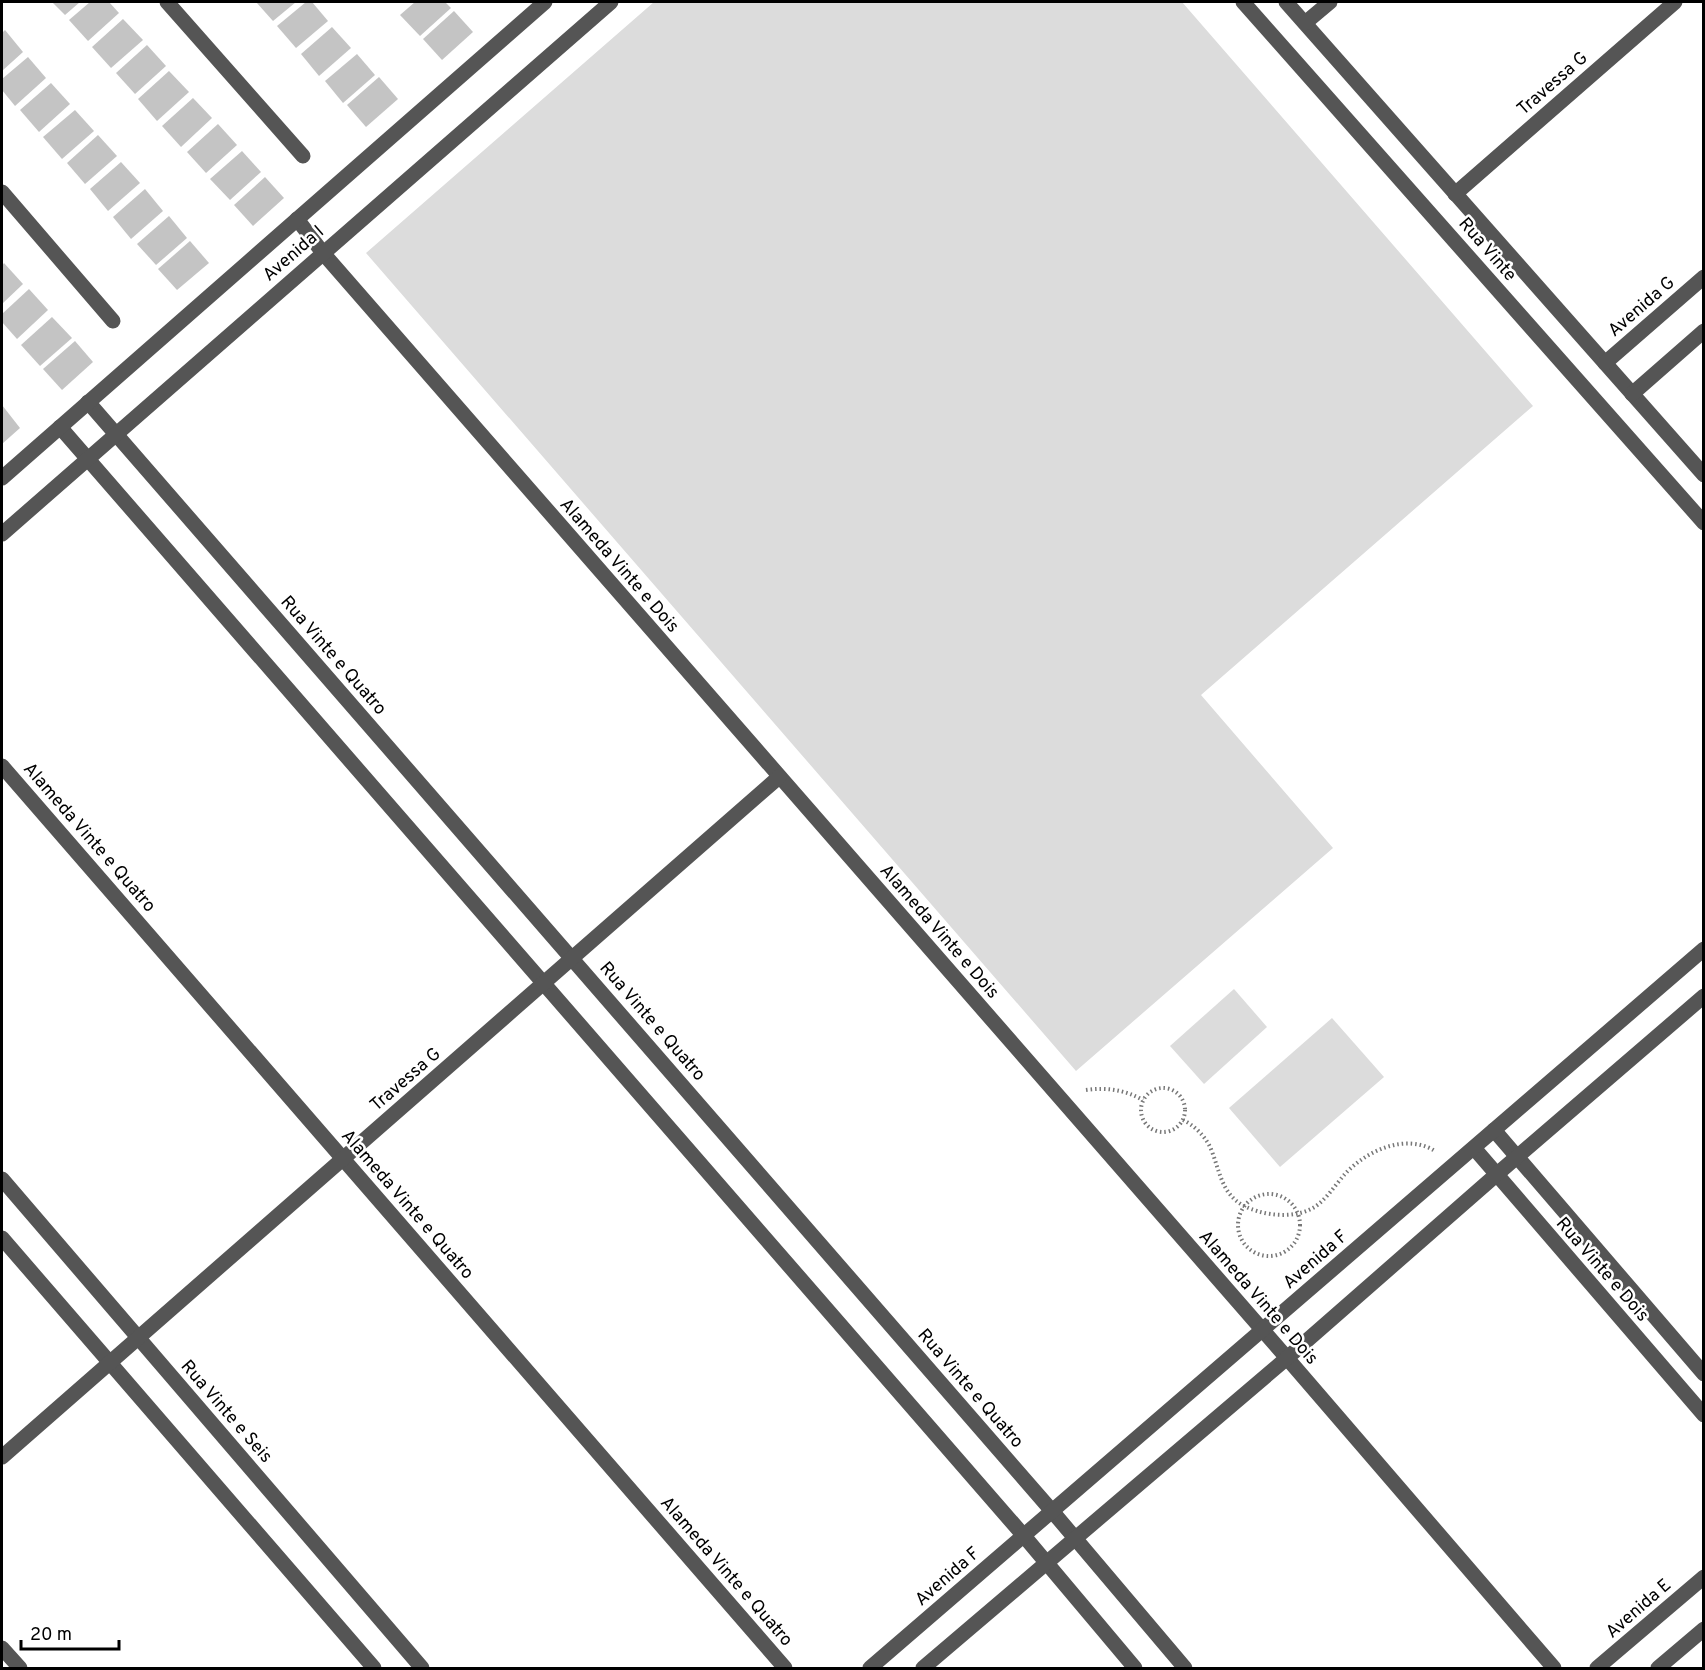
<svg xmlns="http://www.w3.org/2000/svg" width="1705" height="1670" viewBox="0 0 1705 1670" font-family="Overpass,sans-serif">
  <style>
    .green { fill: #dcdcdc }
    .building { fill: #c4c4c4 }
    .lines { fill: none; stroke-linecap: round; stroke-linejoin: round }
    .path { stroke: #777; stroke-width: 4; stroke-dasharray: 1.5 3; stroke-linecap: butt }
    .minor { stroke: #555; stroke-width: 15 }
    .labels { text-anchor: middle; stroke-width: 5; stroke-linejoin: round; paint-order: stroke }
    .street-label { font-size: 18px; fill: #000; stroke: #fff }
  </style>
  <rect width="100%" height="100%" fill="#fff"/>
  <g class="green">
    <polygon points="654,2 1182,2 1533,406 1201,695 1333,848 1076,1071 366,253"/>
    <polygon points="1234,989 1267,1027 1204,1084 1170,1046"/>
    <polygon points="1332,1018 1384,1077 1280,1167 1229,1108"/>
  </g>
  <g class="building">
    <polygon points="52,2 80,2 65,15"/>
    <polygon points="90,2 109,2 119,13 88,41 69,20"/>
    <polygon points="256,2 296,2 273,21"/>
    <polygon points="306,2 312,2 328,21 296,48 277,26"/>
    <polygon points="415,2 445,2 451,8 420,36 400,15"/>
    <polygon points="454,11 473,32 442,60 423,39"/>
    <polygon points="123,19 143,40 111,68 92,47"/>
    <polygon points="332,27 351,48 319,76 301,54"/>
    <polygon points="5,30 23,52 2,71 2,33"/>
    <polygon points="147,45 166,66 135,94 116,73"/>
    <polygon points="357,54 375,75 343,103 325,81"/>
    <polygon points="28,57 46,78 15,106 2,90 2,79"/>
    <polygon points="169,71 189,92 157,121 138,99"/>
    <polygon points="379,77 398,99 366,127 347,105"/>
    <polygon points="51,83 70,104 39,132 20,110"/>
    <polygon points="193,98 212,118 181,147 162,126"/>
    <polygon points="75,110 94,131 62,159 43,137"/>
    <polygon points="218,124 237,145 206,173 187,152"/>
    <polygon points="98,135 117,156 85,184 67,163"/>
    <polygon points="242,151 261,172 230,200 210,179"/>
    <polygon points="121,162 140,183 108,211 90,189"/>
    <polygon points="265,177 284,198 253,226 234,205"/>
    <polygon points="145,189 163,211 131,239 113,217"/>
    <polygon points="169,216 187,238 156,265 137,244"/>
    <polygon points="190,241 209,263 177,290 158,269"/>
    <polygon points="4,263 23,284 2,304 2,266"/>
    <polygon points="29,289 48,310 17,339 2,322 2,314"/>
    <polygon points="52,317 72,338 40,366 21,345"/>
    <polygon points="75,341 93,362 62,390 43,369"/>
    <polygon points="2,405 20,428 2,444"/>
  </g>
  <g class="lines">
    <g class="path">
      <circle cx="1163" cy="1110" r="22"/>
      <path d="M1086,1090c21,-3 39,0 57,10"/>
      <path d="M1183,1120c11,5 23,17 28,29 11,28 11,52 46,62 16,5 38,6 54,-2 14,-7 24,-24 34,-35 22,-24 61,-41 90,-23"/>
      <circle cx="1269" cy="1225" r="31"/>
    </g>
    <g class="minor">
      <polyline points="167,2 303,156"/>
      <polyline points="1243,2 1704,523"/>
      <polyline points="1286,2 1704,475"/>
      <polyline points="1305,23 1330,2"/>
      <polyline points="2,192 113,321"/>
      <polyline points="1455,194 1675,2"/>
      <polyline points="297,219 323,253 1287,1358 1554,1668"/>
      <polyline points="1605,363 1704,277"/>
      <polyline points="1632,394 1704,331"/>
      <polyline points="88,402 1052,1511 1185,1668"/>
      <polyline points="60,427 1024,1536 1135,1668"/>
      <polyline points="2,478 545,2"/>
      <polyline points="2,534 611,2"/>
      <polyline points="2,766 785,1668"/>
      <polyline points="1494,1130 1704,1374"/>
      <polyline points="1474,1148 1704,1415"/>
      <polyline points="2,1179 422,1668"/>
      <polyline points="2,1238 374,1668"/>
      <polyline points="2,1457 779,777"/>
      <polyline points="2,1648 20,1668"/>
      <polyline points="870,1668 1704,949"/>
      <polyline points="923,1668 1287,1358 1496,1175 1704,996"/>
      <polyline points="1597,1668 1704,1577"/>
      <polyline points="1658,1668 1704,1629"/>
    </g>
  </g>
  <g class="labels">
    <g class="street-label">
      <text transform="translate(1552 83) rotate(-41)" y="6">Travessa G</text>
      <text transform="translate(1488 249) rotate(49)" y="6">Rua Vinte</text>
      <text transform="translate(293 253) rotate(-41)" y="6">Avenida I</text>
      <text transform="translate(1641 306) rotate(-41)" y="6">Avenida G</text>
      <text transform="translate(620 565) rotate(49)" y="6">Alameda Vinte e Dois</text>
      <text transform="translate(334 655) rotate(49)" y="6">Rua Vinte e Quatro</text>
      <text transform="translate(90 837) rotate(49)" y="6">Alameda Vinte e Quatro</text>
      <text transform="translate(940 931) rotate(49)" y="6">Alameda Vinte e Dois</text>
      <text transform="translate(653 1021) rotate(49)" y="6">Rua Vinte e Quatro</text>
      <text transform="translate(405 1079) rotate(-41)" y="6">Travessa G</text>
      <text transform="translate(408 1204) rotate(49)" y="6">Alameda Vinte e Quatro</text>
      <text transform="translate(1315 1259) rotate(-41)" y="6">Avenida F</text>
      <text transform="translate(1603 1269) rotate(49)" y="6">Rua Vinte e Dois</text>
      <text transform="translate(1259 1297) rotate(49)" y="6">Alameda Vinte e Dois</text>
      <text transform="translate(971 1388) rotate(49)" y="6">Rua Vinte e Quatro</text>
      <text transform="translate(227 1411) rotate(49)" y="6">Rua Vinte e Seis</text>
      <text transform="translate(727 1571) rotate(49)" y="6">Alameda Vinte e Quatro</text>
      <text transform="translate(947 1576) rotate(-41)" y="6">Avenida F</text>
      <text transform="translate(1638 1608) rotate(-41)" y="6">Avenida E</text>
    </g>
  </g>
  <rect width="1705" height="1670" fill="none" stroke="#000000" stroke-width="6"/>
  <path d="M21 1640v9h98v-9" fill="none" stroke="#000000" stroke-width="3"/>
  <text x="30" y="1640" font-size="18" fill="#000000" stroke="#ffffff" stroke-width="4.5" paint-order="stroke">20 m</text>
</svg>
